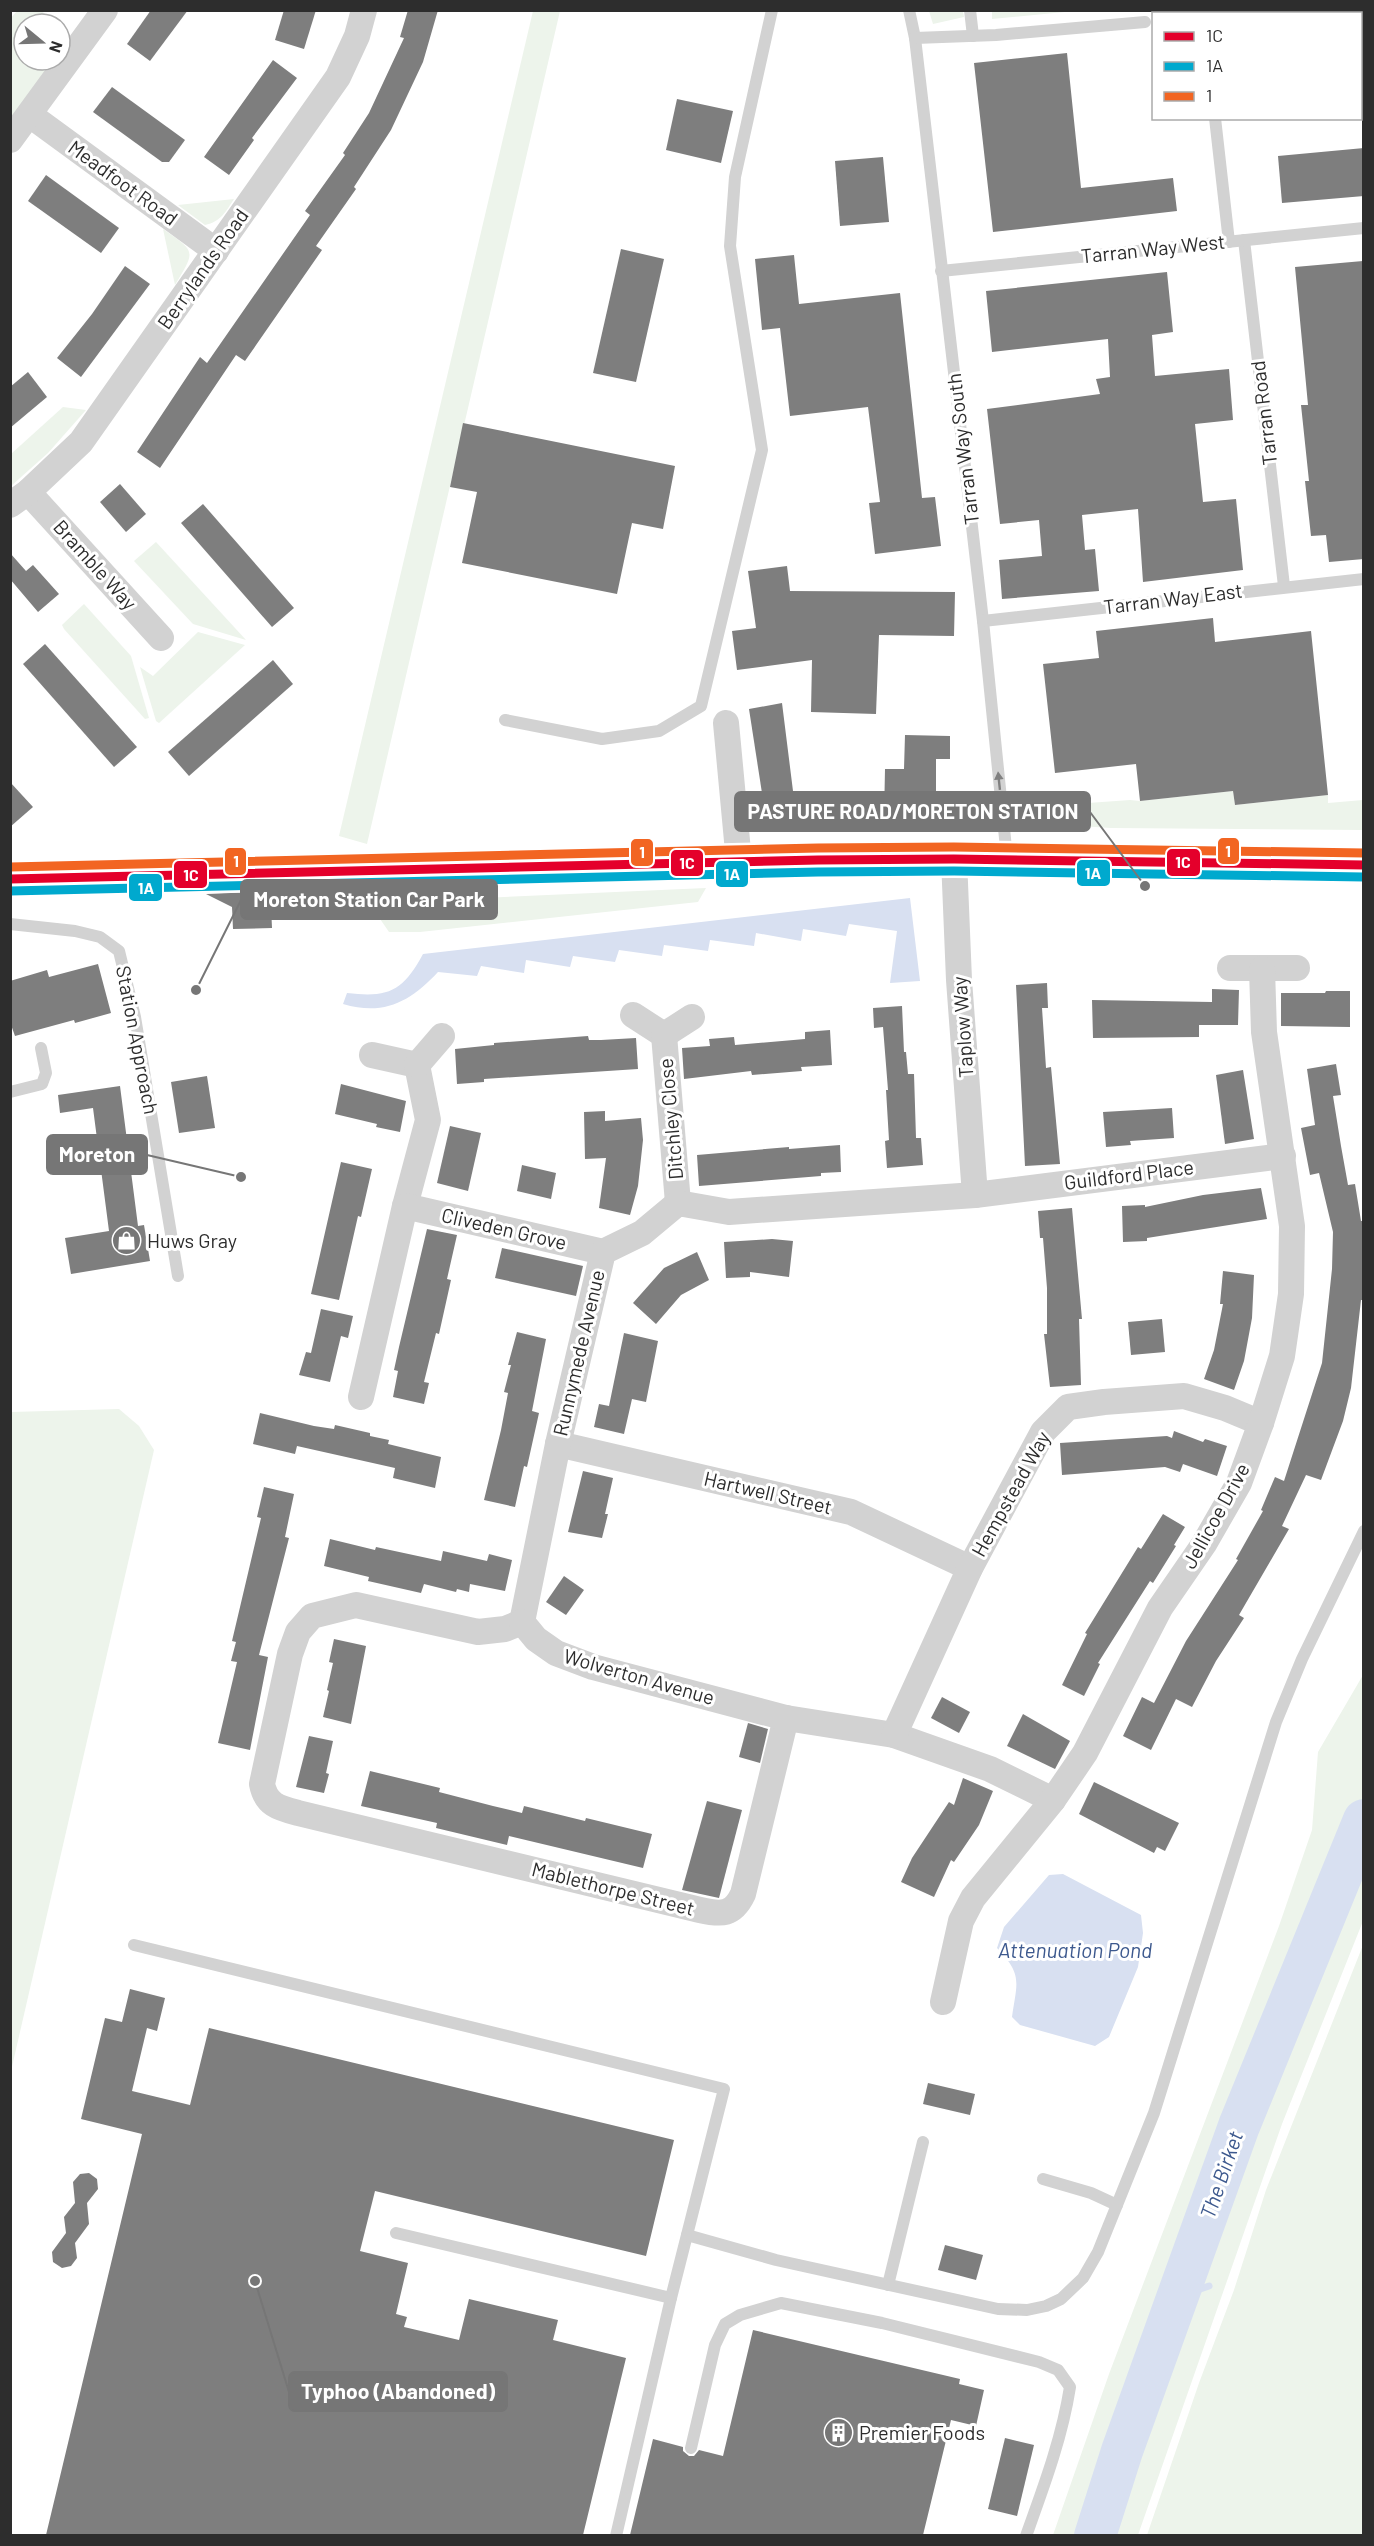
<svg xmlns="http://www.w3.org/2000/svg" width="1374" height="2546" viewBox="0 0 1374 2546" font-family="Barlow,sans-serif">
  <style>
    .green { fill: #edf4eb }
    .water { fill: #d8e0f1 }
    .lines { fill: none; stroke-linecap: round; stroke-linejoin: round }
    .stream { stroke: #d8e0f1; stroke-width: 7 }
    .river { stroke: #d8e0f1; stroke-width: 42 }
    .building { fill: #7e7e7e }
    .service { stroke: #d2d2d2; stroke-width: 12 }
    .minor { stroke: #d2d2d2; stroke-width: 26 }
    .primary { stroke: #c5c5c5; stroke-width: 33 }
    .bus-1-casing { stroke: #fff; stroke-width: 14 }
    .bus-2-casing { stroke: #fff; stroke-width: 14 }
    .bus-3-casing { stroke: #fff; stroke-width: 14 }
    .bus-1 { stroke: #e4002b; stroke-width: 9 }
    .bus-2 { stroke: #00a9ce; stroke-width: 9 }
    .bus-3 { stroke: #f26522; stroke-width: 9 }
    .oneway { fill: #808080 }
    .labels { text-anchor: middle; stroke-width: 6; stroke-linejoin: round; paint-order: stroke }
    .street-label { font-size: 20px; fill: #2d2d2d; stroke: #fff }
    .poi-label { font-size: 20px; fill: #2d2d2d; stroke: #fff; text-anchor: start }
    .water-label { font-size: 21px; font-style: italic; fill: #3d598e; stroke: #fff }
    .leader { fill: none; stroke: #767676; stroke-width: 2 }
    .callout-dot { fill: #767676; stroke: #fff; stroke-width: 2 }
    .callout { fill: #767676; stroke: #767676; stroke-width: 2 }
    .callout-label { font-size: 21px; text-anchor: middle; font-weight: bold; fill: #fff }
    .line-badge { stroke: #fff; stroke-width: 2 }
    .badge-label { font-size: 16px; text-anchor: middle; font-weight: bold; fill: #fff }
  </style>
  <rect width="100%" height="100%" fill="#fff"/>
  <g class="green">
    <polygon points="992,10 1075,10 1075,11 992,19"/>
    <polygon points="17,11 41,11 57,22 24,24 24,60 36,60 50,70 13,119 10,117 10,19"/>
    <polygon points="533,11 560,11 367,844 339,836"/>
    <polygon points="929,11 963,11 964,17 933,24"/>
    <path d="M234,199c-8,12 -13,23 -29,26l-27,-20z"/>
    <path d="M163,229c33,23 33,21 12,56z"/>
    <polygon points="63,407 86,410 48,453 11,486 11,454"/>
    <polygon points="156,542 246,640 193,624 134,561"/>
    <polygon points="84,604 131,656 149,718 145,719 64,629 62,625"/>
    <polygon points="198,632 245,645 159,723 156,721 140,667 153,676"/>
    <polygon points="1233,791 1235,805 1328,795 1328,803 1363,800 1363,830 1111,828 1031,823 1019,792 1060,805 1130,800 1140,801"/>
    <polygon points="706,888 698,902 420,932 389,932 369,903"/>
    <polygon points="119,1409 139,1426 154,1450 11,2071 11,1412"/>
    <polygon points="1363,1675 1363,1921 1282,2124 1138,2535 1053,2535 1109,2374 1279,1926 1312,1830 1318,1752"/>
    <polygon points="1363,1945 1363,2535 1147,2535 1199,2383 1234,2290 1266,2190"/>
  </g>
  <g class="water">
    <path d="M910,898l10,83 -30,2 7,-52 -48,-7 -3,12 -43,-7 -2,12 -45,-8 -2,13 -44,-6 -2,11 -44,-6 -2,11 -43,-6 -4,12 -42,-6 -3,11 -44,-7 -2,13 -43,-7 -4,10 -39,-4c-28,30 -54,44 -95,32l4,-11c42,5 56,-2 76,-39z"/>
    <path d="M1063,1874l78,41 2,18 -5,34 -29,70 -14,9 -75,-21 -8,-8c5,-35 11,-42 -15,-69l7,-21 45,-52z"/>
  </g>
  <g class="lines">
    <polyline class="stream" points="1177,2297 1209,2286"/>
    <polyline class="river" points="1095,2536 1122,2451 1239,2126 1364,1820"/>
  </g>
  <g class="building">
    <polygon points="151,10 188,10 150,61 127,44"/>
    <polygon points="284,10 316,10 304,49 275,40"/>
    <polygon points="408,10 438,10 423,62 391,130 354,187 356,189 316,246 322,250 245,361 236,355 160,468 137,452 200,357 207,363 310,215 305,211 345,155 343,153 369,113 404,38 400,37"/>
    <polygon points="1067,53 1081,188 1173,178 1177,211 993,232 974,63"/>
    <polygon points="273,60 297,78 252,138 254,140 229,175 204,157"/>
    <polygon points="112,87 185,140 169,162 162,162 93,112"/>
    <polygon points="677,99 733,111 721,163 666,150"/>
    <polygon points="1364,148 1364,196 1282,203 1278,156"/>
    <polygon points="883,157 889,222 840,226 835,161"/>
    <polygon points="46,175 119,228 101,253 28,201"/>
    <polygon points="621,249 664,259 636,382 593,373"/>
    <polygon points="794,255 799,304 900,293 922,498 935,497 941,546 875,554 869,503 880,502 868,407 790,416 780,328 762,330 755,259"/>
    <polygon points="1363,261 1364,559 1329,562 1326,535 1311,536 1305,481 1309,481 1301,405 1308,405 1295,267"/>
    <polygon points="125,266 150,284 81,377 57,358 92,314"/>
    <polygon points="1167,272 1173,332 1152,335 1155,376 1229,369 1233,420 1195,424 1203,502 1236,499 1243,570 1143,582 1138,509 1082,515 1085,550 1095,549 1099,591 1002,599 999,560 1042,556 1039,520 1000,524 987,409 1100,394 1096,379 1110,377 1108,339 992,352 986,291"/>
    <polygon points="28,372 47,397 10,428 10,387"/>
    <polygon points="463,423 675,466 663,529 632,523 617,594 462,563 477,492 450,487"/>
    <polygon points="120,484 146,514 126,532 100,502"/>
    <polygon points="203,504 294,608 272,627 181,523"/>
    <polygon points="10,553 26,571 33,565 59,594 38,612 10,579"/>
    <polygon points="787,566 790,591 955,592 954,636 879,635 876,714 811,712 812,660 737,670 732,631 756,628 748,571"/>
    <polygon points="1213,618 1215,642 1311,631 1328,795 1235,805 1233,791 1140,801 1136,764 1055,773 1043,664 1099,658 1096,631"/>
    <polygon points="45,644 137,747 114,767 23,664"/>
    <polygon points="273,660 293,684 189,776 168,752"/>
    <polygon points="782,703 796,815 766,819 749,709"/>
    <polygon points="905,735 950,736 950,759 936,759 936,818 884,818 885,769 904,769"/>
    <polygon points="10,782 33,807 10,827"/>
    <polygon points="282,891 271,906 272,928 233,929 232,907 206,894"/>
    <polygon points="98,964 111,1013 75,1023 74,1020 15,1036 10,1022 10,981 47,970 49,977"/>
    <polygon points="1047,983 1048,1008 1042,1008 1046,1068 1051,1067 1060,1164 1025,1166 1016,985"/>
    <polygon points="1212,989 1239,990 1238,1025 1199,1025 1199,1037 1093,1038 1092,1000 1212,1002"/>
    <polygon points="1326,991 1350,991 1350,1027 1281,1026 1281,993 1325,993"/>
    <polygon points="902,1006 904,1052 906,1052 908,1074 914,1074 916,1138 921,1138 923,1165 887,1168 885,1141 889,1140 886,1090 888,1090 883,1027 874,1028 873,1008"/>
    <polygon points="830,1030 832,1065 801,1067 802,1071 752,1075 751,1071 684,1079 682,1048 710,1046 709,1039 734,1037 735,1045 805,1039 805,1032"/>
    <polygon points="588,1036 589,1040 601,1040 636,1038 638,1069 484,1079 484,1082 457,1084 455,1049 494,1045 494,1043"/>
    <polygon points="1336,1064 1341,1095 1333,1096 1341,1146 1348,1185 1355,1184 1361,1221 1364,1221 1364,1300 1361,1300 1351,1388 1343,1421 1321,1480 1306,1475 1282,1526 1289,1529 1239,1615 1244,1618 1216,1661 1192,1707 1176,1699 1151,1750 1123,1736 1142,1697 1154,1703 1186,1641 1238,1560 1236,1559 1263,1511 1261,1510 1275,1477 1284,1481 1322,1363 1332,1269 1333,1232 1319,1173 1310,1175 1301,1128 1315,1125 1307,1069"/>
    <polygon points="1243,1070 1254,1139 1225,1144 1216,1075"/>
    <polygon points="207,1076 215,1128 179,1133 171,1082"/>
    <polygon points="341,1084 406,1101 400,1132 376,1127 377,1124 335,1114"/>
    <polygon points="120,1086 138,1226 144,1225 150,1261 71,1274 65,1238 109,1231 93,1108 60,1113 58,1095"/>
    <polygon points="1172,1108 1174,1138 1130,1141 1131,1145 1106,1147 1103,1112"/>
    <polygon points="605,1111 605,1121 641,1118 643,1140 638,1186 630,1215 599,1208 606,1158 585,1159 584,1112"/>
    <polygon points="450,1126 481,1133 468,1191 437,1183"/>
    <polygon points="840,1145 841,1172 821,1173 821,1176 699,1186 697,1155 789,1147 789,1149"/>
    <polygon points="341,1162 372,1169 361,1217 358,1216 339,1300 311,1294"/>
    <polygon points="522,1165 556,1173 551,1199 517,1191"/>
    <polygon points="1261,1188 1267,1219 1147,1238 1147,1241 1123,1242 1122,1206 1145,1205 1145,1207 1203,1195"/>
    <polygon points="1072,1208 1082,1319 1079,1319 1081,1385 1050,1387 1044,1334 1047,1334 1047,1288 1043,1238 1040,1238 1038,1211"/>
    <polygon points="427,1229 457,1235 447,1279 451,1280 439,1334 436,1333 424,1382 429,1383 424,1404 393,1397 398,1371 394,1370 399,1347"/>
    <polygon points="772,1239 793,1241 789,1277 750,1272 750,1277 726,1278 724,1242"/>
    <polygon points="502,1248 583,1266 576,1296 495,1278"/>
    <polygon points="697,1252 709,1280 681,1295 656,1324 633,1303 664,1268"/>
    <polygon points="1223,1271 1254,1275 1252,1318 1244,1361 1234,1390 1204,1379 1214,1350 1223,1304 1220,1304"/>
    <polygon points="321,1309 353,1316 348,1338 341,1336 330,1382 299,1375 306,1352 311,1353"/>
    <polygon points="1162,1319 1165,1352 1131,1355 1128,1322"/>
    <polygon points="517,1332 546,1339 532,1411 539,1413 527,1467 524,1466 515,1507 484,1500 501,1430 508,1393 504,1392 511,1365 508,1365"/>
    <polygon points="624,1333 658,1341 646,1402 632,1399 624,1434 594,1427 599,1404 609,1406"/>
    <polygon points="260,1413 314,1426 334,1429 335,1425 370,1433 370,1436 389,1440 388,1444 441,1457 435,1488 393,1478 395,1468 297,1446 295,1454 253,1444"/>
    <polygon points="1174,1431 1203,1442 1205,1439 1227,1446 1217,1476 1183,1464 1180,1472 1165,1467 1062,1475 1060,1443 1167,1436 1172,1438"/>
    <polygon points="583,1471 613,1478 605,1514 608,1514 602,1538 568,1532"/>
    <polygon points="264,1487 294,1494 285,1537 289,1538 259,1655 268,1657 250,1750 218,1743 237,1662 231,1661 236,1642 232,1641 261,1518 257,1517"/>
    <polygon points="1163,1514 1185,1527 1174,1545 1176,1546 1153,1583 1150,1581 1098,1663 1100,1664 1084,1696 1062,1685 1087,1634 1085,1633 1138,1547 1141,1549"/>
    <polygon points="330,1539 375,1550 376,1547 441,1561 443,1551 487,1561 489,1554 512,1560 505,1591 470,1584 469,1592 457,1589 456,1592 424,1584 421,1593 368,1581 369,1577 324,1566"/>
    <polygon points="564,1576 584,1590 566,1615 546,1602"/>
    <polygon points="334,1639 366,1646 351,1724 323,1717 329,1691 327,1690 333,1663 329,1662"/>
    <polygon points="942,1697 970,1712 959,1733 931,1718"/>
    <polygon points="1023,1714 1070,1741 1055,1769 1007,1746"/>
    <polygon points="748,1723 768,1729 760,1763 739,1757"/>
    <polygon points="309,1736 333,1741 326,1773 329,1774 324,1793 296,1787"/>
    <polygon points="370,1771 440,1788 439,1792 493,1806 522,1813 524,1806 585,1821 586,1818 652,1834 643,1868 509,1836 507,1845 436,1828 437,1823 361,1806"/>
    <polygon points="963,1778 993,1791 979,1825 954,1862 951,1860 934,1897 901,1882 912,1858 949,1802 954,1805"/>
    <polygon points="1094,1782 1179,1823 1165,1851 1157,1847 1154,1853 1079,1814"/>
    <polygon points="707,1801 742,1810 719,1898 682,1890"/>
    <polygon points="130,1989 165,1998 157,2031 147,2028 132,2091 190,2105 209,2028 674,2140 646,2256 375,2191 360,2251 408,2263 396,2314 407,2317 404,2327 459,2340 469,2299 558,2320 553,2340 626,2358 583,2535 46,2535 142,2134 81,2119 105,2018 122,2022"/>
    <polygon points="928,2083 975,2094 970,2115 923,2104"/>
    <polygon points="89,2173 97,2179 98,2189 87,2203 89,2224 75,2243 77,2258 71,2266 62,2268 53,2262 52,2252 66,2233 64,2217 75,2203 73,2182 80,2174"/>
    <polygon points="945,2245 983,2255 976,2280 938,2270"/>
    <polygon points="753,2330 960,2379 959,2384 984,2390 976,2426 951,2420 923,2535 630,2535 653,2439 683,2447 683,2451 689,2456 694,2456 699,2450 723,2456"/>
    <polygon points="1005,2438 1034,2445 1017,2516 988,2509"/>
  </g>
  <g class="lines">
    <g class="service">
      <polyline points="909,10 915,38 983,621 1007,858"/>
      <polyline points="970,10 973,36"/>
      <polyline points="915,38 996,35 1145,22"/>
      <polyline points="1215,118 1229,242"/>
      <polyline points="1244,240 1284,586"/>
      <polyline points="941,271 1364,228"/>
      <polyline points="983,621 1364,579"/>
      <polyline points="505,720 602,739 659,731 701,706 762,450 730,246 735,177 772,10"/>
      <polyline points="10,924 75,931 100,937 119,951 135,1017 178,1276"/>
      <polyline points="10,1092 42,1084 46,1073 41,1048"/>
      <polyline points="134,1945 724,2089 671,2298 396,2233"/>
      <polyline points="1043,2179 1091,2193 1117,2205"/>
      <polyline points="687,2235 776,2260 998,2309 1027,2310 1046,2306 1061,2299 1083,2278 1098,2252 1154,2113 1276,1722 1302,1659 1364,1531"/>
      <polyline points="888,2285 923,2142"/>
      <path d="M691,2448l24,-103 10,-21 15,-9 41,-12 101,20 157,39 19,8 12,17c-8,51 -26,99 -44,149"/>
      <polyline points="616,2536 671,2298"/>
    </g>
    <g class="minor">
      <polyline points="30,115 216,251"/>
      <polyline points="10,140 105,10"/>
      <polyline points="28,492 161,638"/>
      <polyline points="10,505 28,492 81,442 338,77 357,36 364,10"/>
      <polyline points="726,723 739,862"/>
      <polyline points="954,859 959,980 975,1195"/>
      <polyline points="1230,968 1297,968"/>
      <polyline points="633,1015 664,1035"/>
      <polyline points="664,1035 678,1203"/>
      <polyline points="664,1035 692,1017"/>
      <polyline points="372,1055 417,1065 428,1120 405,1206"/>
      <polyline points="417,1065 442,1036"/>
      <polyline points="361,1397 405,1206 603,1252"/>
      <polyline points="558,1444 851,1512 970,1568"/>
      <path d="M522,1622l-17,7 -27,3 -122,-27 -44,11 -14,16 -8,22 -28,130c4,21 17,24 36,29l402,97c22,5 33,5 43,-16l43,-176"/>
      <polyline points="522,1622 558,1444 603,1252 642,1233 678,1203 729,1212 975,1195 1283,1156"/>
      <polyline points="522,1622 536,1639 556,1653 593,1667 786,1718 894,1735 990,1769 1053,1800"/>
      <polyline points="894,1735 970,1568 1043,1432 1068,1407 1104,1402 1184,1396 1225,1408 1261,1423"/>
      <polyline points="943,2002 961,1921 973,1898 1053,1800 1085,1753 1160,1608 1204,1544 1239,1483 1261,1423 1282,1356 1291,1294 1292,1226 1264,1032 1262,969"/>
    </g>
    <polyline class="primary" points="10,879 818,860 954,859 1364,865"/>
    <defs>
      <polyline id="bus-1" points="10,879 818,860 954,859 1364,865"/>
      <polyline id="bus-2" points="10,891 818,872 954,871 1364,877"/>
      <polyline id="bus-3" points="10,867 818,848 954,847 1364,853"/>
    </defs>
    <use href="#bus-1" class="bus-1-casing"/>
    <use href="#bus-2" class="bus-2-casing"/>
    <use href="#bus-3" class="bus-3-casing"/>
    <use href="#bus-1" class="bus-1"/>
    <use href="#bus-2" class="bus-2"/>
    <use href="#bus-3" class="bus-3"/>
  </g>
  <defs><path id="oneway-solid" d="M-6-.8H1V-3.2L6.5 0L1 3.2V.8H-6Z" transform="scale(1.5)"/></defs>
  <use class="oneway" href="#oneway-solid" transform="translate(999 781) rotate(-96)"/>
  <defs>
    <symbol id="shop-disc" viewBox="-11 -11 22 22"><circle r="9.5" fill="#767676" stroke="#fff"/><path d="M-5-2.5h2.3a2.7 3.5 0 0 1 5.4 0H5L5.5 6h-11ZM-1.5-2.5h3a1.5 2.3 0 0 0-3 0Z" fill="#fff"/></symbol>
    <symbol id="building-disc" viewBox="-11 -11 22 22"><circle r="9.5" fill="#767676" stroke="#fff"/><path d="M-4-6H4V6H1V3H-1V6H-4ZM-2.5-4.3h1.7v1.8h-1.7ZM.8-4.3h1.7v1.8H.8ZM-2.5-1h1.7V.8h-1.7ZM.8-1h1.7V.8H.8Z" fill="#fff"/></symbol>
  </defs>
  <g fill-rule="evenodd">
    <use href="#shop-disc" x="110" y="1224" width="33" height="33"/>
    <use href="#building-disc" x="822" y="2416" width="33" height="33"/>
  </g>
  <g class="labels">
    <g class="street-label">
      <text transform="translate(123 183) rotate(36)" y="7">Meadfoot Road</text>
      <text transform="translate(1153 249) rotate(-6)" y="7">Tarran Way West</text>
      <text transform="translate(203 269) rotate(-55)" y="7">Berrylands Road</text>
      <text transform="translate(1264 413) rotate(-97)" y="7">Tarran Road</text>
      <text transform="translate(963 449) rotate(-97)" y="7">Tarran Way South</text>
      <text transform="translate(95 565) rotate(48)" y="7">Bramble Way</text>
      <text transform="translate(1173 599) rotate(-7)" y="7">Tarran Way East</text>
      <text transform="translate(963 1027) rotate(-94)" y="7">Taplow Way</text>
      <text transform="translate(137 1040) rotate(79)" y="7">Station Approach</text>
      <text transform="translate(671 1119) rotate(-95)" y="7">Ditchley Close</text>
      <text transform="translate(1129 1175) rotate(-7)" y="7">Guildford Place</text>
      <text transform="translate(504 1229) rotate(13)" y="7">Cliveden Grove</text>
      <text transform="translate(579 1353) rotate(-77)" y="7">Runnymede Avenue</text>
      <text transform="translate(768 1493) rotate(13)" y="7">Hartwell Street</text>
      <text transform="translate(1011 1494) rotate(-61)" y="7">Hempstead Way</text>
      <text transform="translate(1216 1516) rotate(-61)" y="7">Jellicoe Drive</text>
      <text transform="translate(639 1677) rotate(16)" y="7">Wolverton Avenue</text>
      <text transform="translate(613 1889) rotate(14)" y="7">Mablethorpe Street</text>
    </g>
    <g class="poi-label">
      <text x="147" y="1248">Huws Gray</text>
      <text x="859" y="2440">Premier Foods</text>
    </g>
    <g class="water-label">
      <text x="1075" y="1958">Attenuation Pond</text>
      <text transform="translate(1222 2175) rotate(-71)" y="7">The Birket</text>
    </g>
  </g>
  <path class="leader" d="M1145 886L1090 812M196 990L241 900M241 1177L147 1155M255 2281L289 2392"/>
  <g class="callout-dot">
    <circle cx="1145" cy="886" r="6"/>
    <circle cx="196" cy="990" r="6"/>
    <circle cx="241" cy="1177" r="6"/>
    <circle cx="255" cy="2281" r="6"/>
  </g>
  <g class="callout">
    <rect x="735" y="792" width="355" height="39" rx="6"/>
    <rect x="241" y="880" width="256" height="39" rx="6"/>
    <rect x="47" y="1135" width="100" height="39" rx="6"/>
    <rect x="289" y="2372" width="218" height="39" rx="6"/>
  </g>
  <g class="callout-label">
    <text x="913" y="819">PASTURE ROAD/MORETON STATION</text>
    <text x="369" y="907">Moreton Station Car Park</text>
    <text x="97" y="1162">Moreton</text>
    <text x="398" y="2399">Typhoo (Abandoned)</text>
  </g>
  <g class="line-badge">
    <rect x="1217" y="837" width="23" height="28" rx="6" fill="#f26522"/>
    <rect x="630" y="838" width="24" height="29" rx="6" fill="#f26522"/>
    <rect x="224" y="847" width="23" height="29" rx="6" fill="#f26522"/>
    <rect x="1166" y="848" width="35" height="29" rx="6" fill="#e4002b"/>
    <rect x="670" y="849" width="34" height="28" rx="6" fill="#e4002b"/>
    <rect x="1076" y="859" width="35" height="28" rx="6" fill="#00a9ce"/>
    <rect x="715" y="860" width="34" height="28" rx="6" fill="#00a9ce"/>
    <rect x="173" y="860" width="35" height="29" rx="6" fill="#e4002b"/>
    <rect x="128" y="873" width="35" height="29" rx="6" fill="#00a9ce"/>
  </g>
  <g class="badge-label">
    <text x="1228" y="857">1</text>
    <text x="642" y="858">1</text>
    <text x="236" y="867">1</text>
    <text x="1183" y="868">1C</text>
    <text x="687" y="869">1C</text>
    <text x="1093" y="879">1A</text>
    <text x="732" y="880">1A</text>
    <text x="191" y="881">1C</text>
    <text x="146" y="894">1A</text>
  </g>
  <rect width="1374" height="2546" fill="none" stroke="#2d2d2d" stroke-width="24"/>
  <rect x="1152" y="12" width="210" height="108" fill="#ffffff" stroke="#ababab" stroke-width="1.5"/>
  <rect x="1164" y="32" width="30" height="9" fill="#e4002b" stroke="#ababab" stroke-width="1.5"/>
  <text x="1206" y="42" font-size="18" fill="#2d2d2d">1C</text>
  <rect x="1164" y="62" width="30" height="9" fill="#00a9ce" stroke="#ababab" stroke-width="1.5"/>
  <text x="1206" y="72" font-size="18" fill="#2d2d2d">1A</text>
  <rect x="1164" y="92" width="30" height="9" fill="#f26522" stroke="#ababab" stroke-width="1.5"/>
  <text x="1206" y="102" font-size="18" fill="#2d2d2d">1</text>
  <g transform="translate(42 42) rotate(109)"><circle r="28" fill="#ffffff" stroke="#ababab" stroke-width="1.5"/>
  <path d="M0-4.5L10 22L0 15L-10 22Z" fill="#767676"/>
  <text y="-9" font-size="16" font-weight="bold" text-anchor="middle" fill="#2d2d2d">N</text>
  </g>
</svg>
